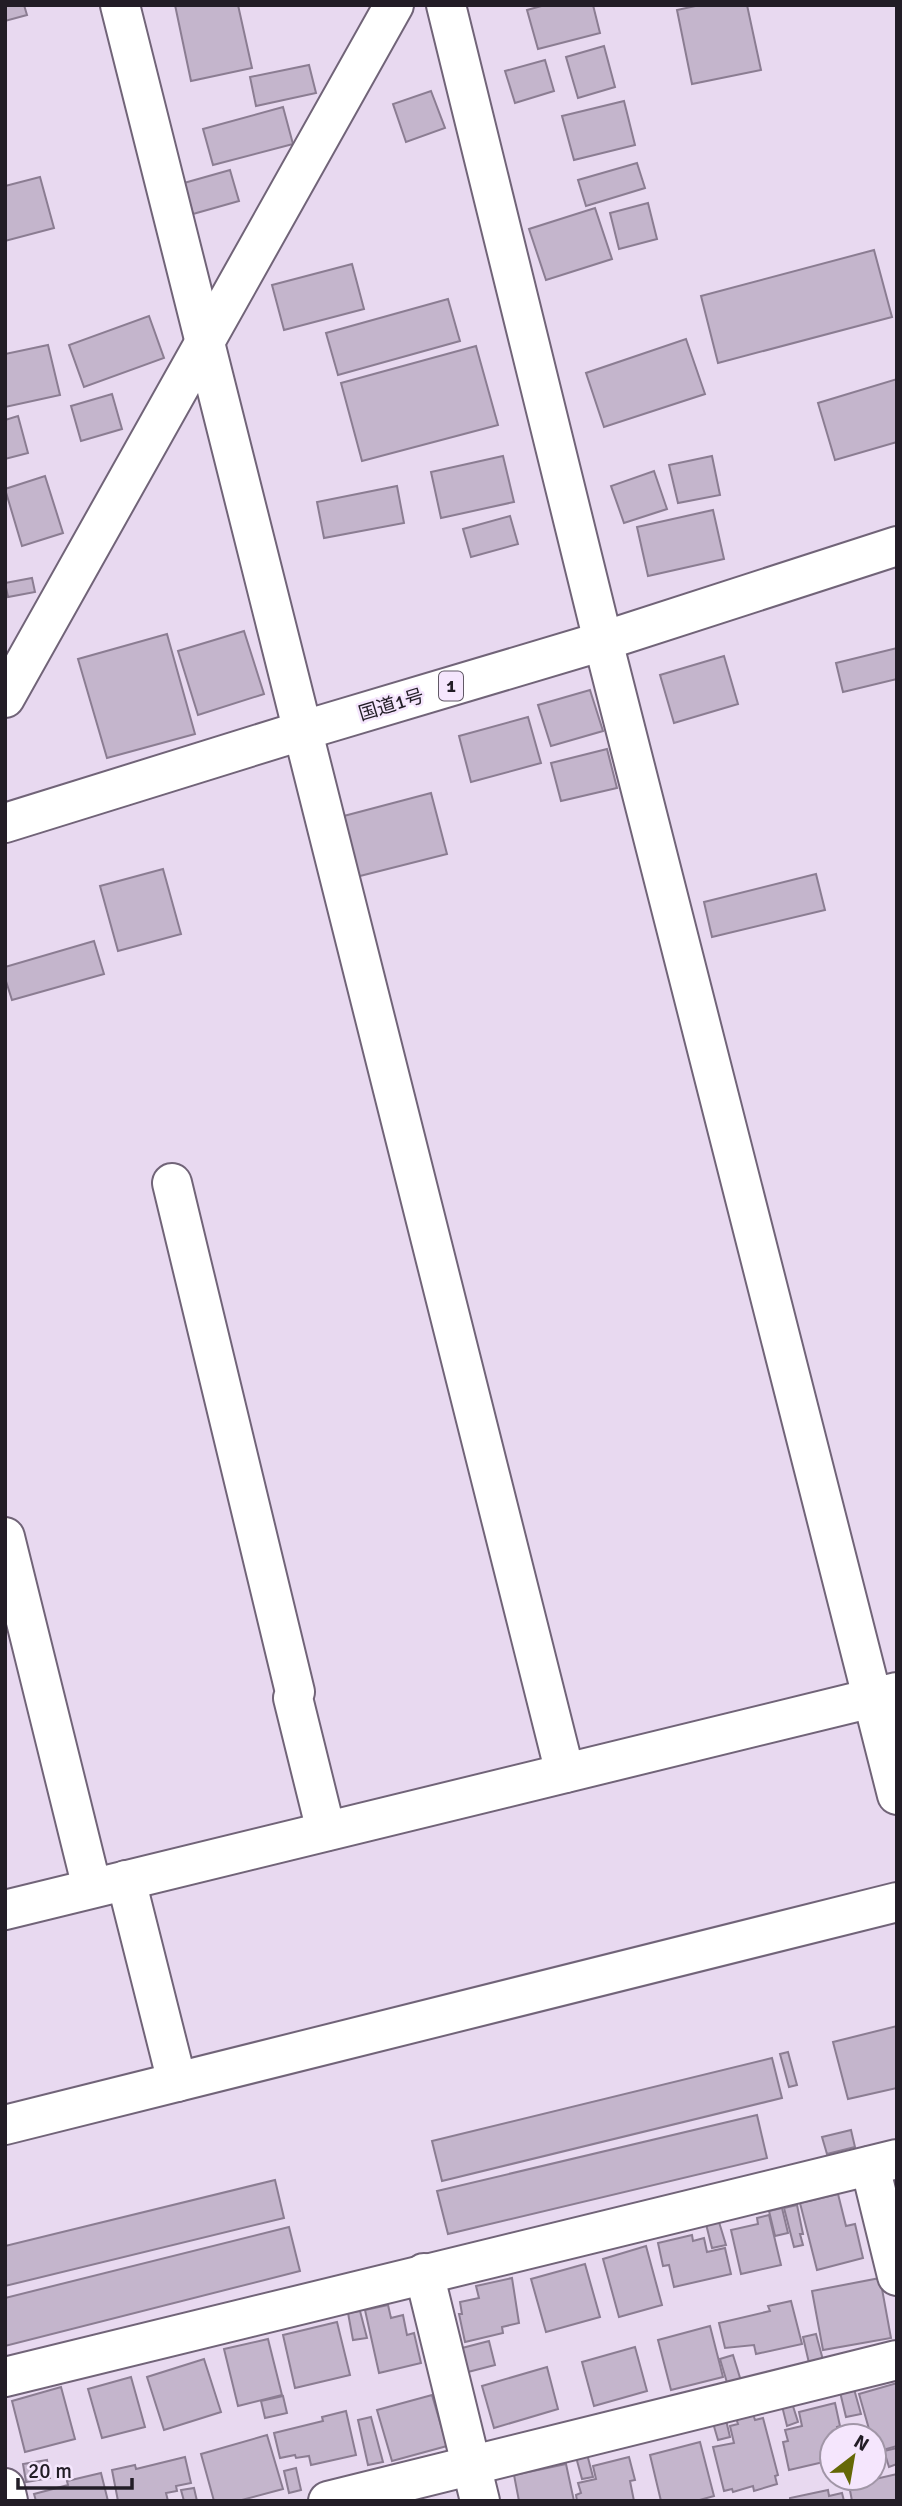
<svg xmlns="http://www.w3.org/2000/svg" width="902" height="2506" viewBox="0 0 902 2506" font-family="Signika,'Noto Sans JP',sans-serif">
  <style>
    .building { fill: #c4b5cc; stroke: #8b7d92; stroke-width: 2 }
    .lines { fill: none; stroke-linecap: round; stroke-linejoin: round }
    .minor-casing { stroke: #716478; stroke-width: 42 }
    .highway-casing { stroke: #716478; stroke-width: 42 }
    .minor { stroke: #fff; stroke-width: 38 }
    .highway { stroke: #fff; stroke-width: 38 }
    .labels { text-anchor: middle; stroke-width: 5; stroke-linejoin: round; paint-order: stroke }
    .shield { fill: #f5e6fd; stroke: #615966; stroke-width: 2 }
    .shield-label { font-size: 18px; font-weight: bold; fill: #221d26 }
    .street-label { font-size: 19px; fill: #221d26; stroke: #f5e6fd }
  </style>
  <rect width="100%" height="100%" fill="#e8d9f0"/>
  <g class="building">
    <polygon points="5,5 24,5 27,15 5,21"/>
    <polygon points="175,5 238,5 252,68 191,81"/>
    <polygon points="545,5 593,5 600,33 538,49 527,10"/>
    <polygon points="700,5 747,5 761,70 692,84 677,10"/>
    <polygon points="604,46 615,87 578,98 566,57"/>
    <polygon points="545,60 554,91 515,103 505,71"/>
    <polygon points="309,65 316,93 256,106 250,77"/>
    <polygon points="431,91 445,128 406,142 393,104"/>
    <polygon points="624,101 635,145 574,160 562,116"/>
    <polygon points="283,107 293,144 213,165 203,129"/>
    <polygon points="637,163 645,188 586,206 578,180"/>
    <polygon points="230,170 239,201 193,214 184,183"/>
    <polygon points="40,177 54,228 5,241 5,186"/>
    <polygon points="648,203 657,239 619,249 610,213"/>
    <polygon points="595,208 612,259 546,280 529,229"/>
    <polygon points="874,250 892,317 718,363 701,296"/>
    <polygon points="352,264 364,309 284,330 272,285"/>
    <polygon points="448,299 460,341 338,375 326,333"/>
    <polygon points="149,316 164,358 84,387 69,345"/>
    <polygon points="686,339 705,394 604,427 586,373"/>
    <polygon points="48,345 60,395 5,407 5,354"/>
    <polygon points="476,346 498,425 362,461 341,383"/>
    <polygon points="897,379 897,442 835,460 818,403"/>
    <polygon points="112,394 122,429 81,441 71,406"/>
    <polygon points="18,416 28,453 5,459 5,420"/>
    <polygon points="503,456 514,502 441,518 431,472"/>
    <polygon points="712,456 720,495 678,503 669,465"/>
    <polygon points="654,471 667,509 624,523 611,486"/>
    <polygon points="45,476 63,533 22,546 5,489"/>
    <polygon points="397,486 404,523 324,538 317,502"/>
    <polygon points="713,510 724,559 648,576 637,527"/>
    <polygon points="510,516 518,544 471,557 463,529"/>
    <polygon points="32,578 35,592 8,597 5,583"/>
    <polygon points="244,631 264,694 198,715 178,651"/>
    <polygon points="167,634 195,734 107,758 78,659"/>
    <polygon points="897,648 897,679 843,692 836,663"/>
    <polygon points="724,656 738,704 674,723 660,675"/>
    <polygon points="590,690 603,731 551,746 538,705"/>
    <polygon points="528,717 541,763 471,782 459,736"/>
    <polygon points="607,749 617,788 561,801 551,763"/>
    <polygon points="431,793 447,854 356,877 340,817"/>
    <polygon points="163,869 181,934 118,951 100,886"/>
    <polygon points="816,874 825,910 712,937 704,902"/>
    <polygon points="94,941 104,974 12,1000 5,978 5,967"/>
    <polygon points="897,2026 897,2088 848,2099 833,2042"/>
    <polygon points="788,2052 797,2085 789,2087 780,2054"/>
    <polygon points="772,2058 782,2098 442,2181 432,2141"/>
    <polygon points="757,2115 767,2158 448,2234 437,2191"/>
    <polygon points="851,2130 855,2147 827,2154 822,2137"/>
    <polygon points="275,2180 284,2218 5,2286 5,2246"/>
    <polygon points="838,2194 846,2226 855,2224 863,2258 817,2270 800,2203"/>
    <polygon points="797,2205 803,2234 800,2234 803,2245 794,2247 784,2208"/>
    <polygon points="782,2208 788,2233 775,2236 769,2211"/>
    <polygon points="769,2215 781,2265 741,2274 731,2230 758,2224 757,2218"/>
    <polygon points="719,2222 726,2245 712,2248 706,2224"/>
    <polygon points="289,2227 300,2271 5,2346 5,2298"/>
    <polygon points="692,2235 693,2241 704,2238 707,2252 725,2248 731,2274 674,2287 669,2265 663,2266 658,2243"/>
    <polygon points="646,2246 662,2305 619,2317 603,2259"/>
    <polygon points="585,2264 600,2317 546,2332 531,2279"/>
    <polygon points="512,2278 519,2323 502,2327 503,2333 465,2342 459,2314 462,2314 460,2302 479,2298 476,2286"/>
    <polygon points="880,2278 891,2338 823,2350 812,2291"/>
    <polygon points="791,2301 802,2344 756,2354 754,2345 725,2348 719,2323 770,2311 768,2306"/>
    <polygon points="388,2305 391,2318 403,2315 407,2335 414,2333 421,2363 379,2373 365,2310"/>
    <polygon points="360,2311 367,2338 353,2340 348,2313"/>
    <polygon points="337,2322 350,2375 295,2388 283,2335"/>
    <polygon points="710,2326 723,2377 671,2390 658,2340"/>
    <polygon points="816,2334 823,2360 809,2363 803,2337"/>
    <polygon points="268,2339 282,2395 238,2406 224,2349"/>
    <polygon points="489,2341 495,2365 468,2372 462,2348"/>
    <polygon points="635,2347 647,2391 594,2406 582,2362"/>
    <polygon points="733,2355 741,2381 728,2386 720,2359"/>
    <polygon points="204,2359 221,2412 164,2430 147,2377"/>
    <polygon points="547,2367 558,2409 494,2428 482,2386"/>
    <polygon points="131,2377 145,2427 102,2438 88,2389"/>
    <polygon points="897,2383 897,2446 876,2452 874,2436 871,2436 859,2394"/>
    <polygon points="61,2387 75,2439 25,2452 12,2401"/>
    <polygon points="854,2389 861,2414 846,2417 840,2392"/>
    <polygon points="432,2395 447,2446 392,2461 377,2410"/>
    <polygon points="283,2396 287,2413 265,2418 261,2401"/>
    <polygon points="792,2403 798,2422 787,2426 782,2406"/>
    <polygon points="835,2403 840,2426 837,2427 839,2436 832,2436 832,2454 827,2455 828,2461 789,2470 783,2442 788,2441 785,2430 802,2426 799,2412"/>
    <polygon points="346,2411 356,2455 311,2465 309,2456 296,2458 295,2455 280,2458 274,2433 323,2421 322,2417"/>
    <polygon points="753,2414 755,2420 763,2418 778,2475 775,2476 777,2484 754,2491 753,2486 733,2492 732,2489 724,2491 713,2447 734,2443 730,2426 738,2424 736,2418"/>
    <polygon points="371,2417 383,2462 368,2465 358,2420"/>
    <polygon points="726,2420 730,2437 718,2440 713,2423"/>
    <polygon points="267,2435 283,2489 238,2501 214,2501 201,2454"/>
    <polygon points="700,2442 714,2496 696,2501 661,2501 650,2455"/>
    <polygon points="897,2448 897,2464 889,2467 884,2451"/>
    <polygon points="587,2454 593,2477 582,2479 576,2457"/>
    <polygon points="185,2457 191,2483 176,2486 177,2491 166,2493 168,2501 118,2501 112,2470 135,2465 136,2469"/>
    <polygon points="629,2457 635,2480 630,2481 634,2501 577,2501 576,2495 581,2493 578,2483 596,2479 593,2466"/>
    <polygon points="47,2460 50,2478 26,2482 23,2464"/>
    <polygon points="566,2464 574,2501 519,2501 514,2475"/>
    <polygon points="296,2468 301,2490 289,2493 284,2471"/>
    <polygon points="101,2473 108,2501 36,2501 34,2494 68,2485 67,2481"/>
    <polygon points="897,2474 897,2501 852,2501 849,2485"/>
    <polygon points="194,2488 197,2501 184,2501 181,2490"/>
    <polygon points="828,2490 829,2496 842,2493 844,2501 790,2501 790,2498"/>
  </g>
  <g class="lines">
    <defs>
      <g id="minor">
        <polyline points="120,5 565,1773"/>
        <polyline points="446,5 603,641 897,1795"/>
        <polyline points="5,698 394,5"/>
        <polyline points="172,1183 295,1692 293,1698 326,1831"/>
        <polyline points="5,1537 92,1888"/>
        <polyline points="126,1880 177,2082"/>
        <polyline points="5,1910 897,1692"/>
        <polyline points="5,2125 897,1902"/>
        <polyline points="870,2166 897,2276"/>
        <polyline points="424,2273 480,2501"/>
        <polyline points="5,2377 897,2159"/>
        <polyline points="5,2488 8,2501"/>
        <polyline points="328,2501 897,2360"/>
      </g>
      <polyline id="highway" points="5,823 301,731 603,641 897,546"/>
    </defs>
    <use href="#minor" class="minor-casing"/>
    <use href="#highway" class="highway-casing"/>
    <use href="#minor" class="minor"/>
    <use href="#highway" class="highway"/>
  </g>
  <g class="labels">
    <rect class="shield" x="439" y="671.5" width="24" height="29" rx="5"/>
    <g class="shield-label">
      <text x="451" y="692">1</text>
    </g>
    <g class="street-label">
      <text transform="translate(391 704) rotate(-17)" y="7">国道1号</text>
    </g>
  </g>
  <rect width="902" height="2506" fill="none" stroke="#221d26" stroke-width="14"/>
  <g transform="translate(853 2457) rotate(31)"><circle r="33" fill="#f5e6fd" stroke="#a196a7" stroke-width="2"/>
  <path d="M0-5L12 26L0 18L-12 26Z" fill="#656806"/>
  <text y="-10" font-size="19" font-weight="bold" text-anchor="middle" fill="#221d26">N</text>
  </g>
  <path d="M18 2478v10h114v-10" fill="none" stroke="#221d26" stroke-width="3.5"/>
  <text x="28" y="2478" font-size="21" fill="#221d26" stroke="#f5e6fd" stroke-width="5" paint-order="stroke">20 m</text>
</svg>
